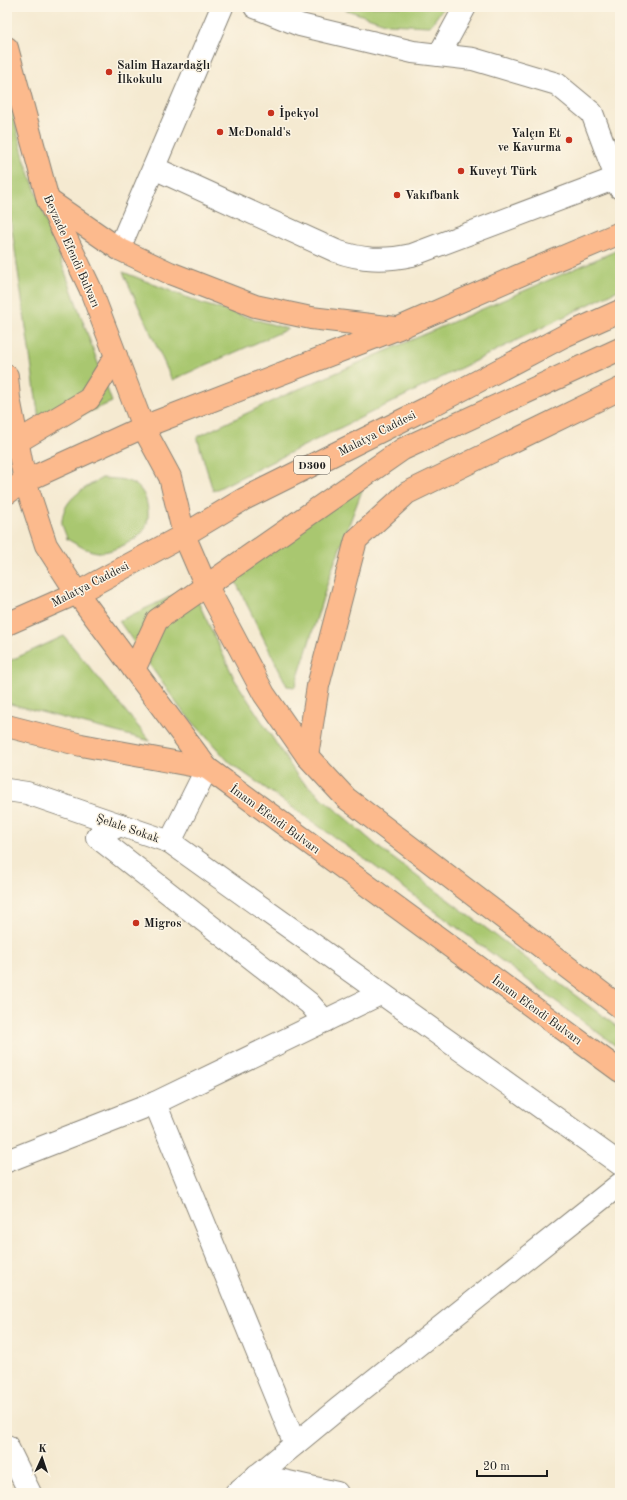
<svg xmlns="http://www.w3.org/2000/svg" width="627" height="1500" viewBox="0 0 627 1500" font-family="'Old Standard TT',serif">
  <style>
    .green { fill: #a9c76f; stroke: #627246 }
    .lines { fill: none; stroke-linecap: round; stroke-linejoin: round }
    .minor-casing { stroke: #888376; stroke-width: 24 }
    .major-casing { stroke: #888376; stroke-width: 24 }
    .highway-casing { stroke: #888376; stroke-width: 24 }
    .minor { stroke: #fff; stroke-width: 22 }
    .major { stroke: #fcba8d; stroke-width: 22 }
    .highway { stroke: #fcba8d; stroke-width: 22 }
    .poi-dot { fill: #c8321e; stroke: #fcf5e5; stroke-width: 1.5 }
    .labels { text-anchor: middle; stroke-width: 3; stroke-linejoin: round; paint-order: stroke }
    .shield { fill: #fcf5e5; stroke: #5f5d58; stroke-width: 1 }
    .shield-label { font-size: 11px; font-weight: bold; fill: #1c1c1c }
    .poi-label { font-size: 12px; font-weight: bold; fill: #1c1c1c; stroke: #fcf5e5; text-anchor: start }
    .street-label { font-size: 12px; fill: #1c1c1c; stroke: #fcf5e5 }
  </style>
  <rect width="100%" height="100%" fill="#fcf5e5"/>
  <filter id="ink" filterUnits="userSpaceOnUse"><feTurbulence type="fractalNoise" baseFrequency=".025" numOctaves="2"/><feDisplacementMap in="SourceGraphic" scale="8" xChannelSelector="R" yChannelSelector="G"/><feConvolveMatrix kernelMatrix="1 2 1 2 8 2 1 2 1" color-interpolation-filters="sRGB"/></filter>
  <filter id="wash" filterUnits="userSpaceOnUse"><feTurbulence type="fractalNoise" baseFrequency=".012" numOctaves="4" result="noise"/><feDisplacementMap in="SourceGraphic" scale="16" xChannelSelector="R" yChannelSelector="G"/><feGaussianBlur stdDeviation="0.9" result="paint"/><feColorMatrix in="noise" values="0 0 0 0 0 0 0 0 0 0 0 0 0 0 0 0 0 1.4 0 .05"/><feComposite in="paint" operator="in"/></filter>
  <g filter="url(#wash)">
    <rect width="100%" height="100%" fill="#f5ead1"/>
    <g class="green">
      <polygon points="338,7 444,7 430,26 388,24"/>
      <polygon points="7,93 25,161 112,402 41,433 7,194"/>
      <polygon points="620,249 620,289 213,491 197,437 283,396"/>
      <polygon points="123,272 203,304 288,329 172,380"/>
      <path d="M102,478c11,1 22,0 32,6 14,7 18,34 10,46 -6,10 -35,24 -46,22 -11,-1 -22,-8 -31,-13 -1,-6 -6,-13 -5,-19 2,-22 23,-32 40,-42z"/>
      <polygon points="363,488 332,569 295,687 287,686 227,564"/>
      <polygon points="191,587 235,680 298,777 382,850 620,1029 620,1049 365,859 230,763 180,708 119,621"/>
      <polygon points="64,636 150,741 7,703 7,662"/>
    </g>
  </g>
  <g filter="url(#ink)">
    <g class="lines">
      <defs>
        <g id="minor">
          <polyline points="255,7 300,25 413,52 473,59 557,84 592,113 620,188"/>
          <polyline points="439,55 465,7"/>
          <path d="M154,168l182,83c26,9 48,10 76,4l204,-77"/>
          <polyline points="119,249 222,7"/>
          <polyline points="7,790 27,793 170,842 207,768"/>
          <polyline points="120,825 97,837 309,1003 325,1021"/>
          <polyline points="170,842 620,1164"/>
          <polyline points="155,1103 295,1444"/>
          <polyline points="7,1161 155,1103 380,994"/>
          <polyline points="7,1446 30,1493"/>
          <polyline points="257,1485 257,1475 337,1493"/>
          <polyline points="236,1493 339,1408 620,1184"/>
        </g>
        <g id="major">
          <polyline points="7,48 48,200 90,288 143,427 170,477 184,535 203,579 264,694 307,756 346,798 620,1007"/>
          <polyline points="7,376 9,398 25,481 46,545 77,593 207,768 620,1071"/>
        </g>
        <g id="highway">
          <polyline points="48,200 119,249 170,273 255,306 311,318 396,328"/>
          <polyline points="7,448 89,399 116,356"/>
          <polyline points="7,493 25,481 143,427 399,328 527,272 620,233"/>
          <polyline points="7,624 77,593 184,535 244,499 429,407 564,336 620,311"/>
          <polyline points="134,670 157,620 403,449 620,349"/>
          <polyline points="7,726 81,745 207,768"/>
          <polyline points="307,756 318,686 356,540 407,493 620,389"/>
        </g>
      </defs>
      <use href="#minor" class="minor-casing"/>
      <use href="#major" class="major-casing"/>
      <use href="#highway" class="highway-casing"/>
      <use href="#minor" class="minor"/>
      <use href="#major" class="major"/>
      <use href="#highway" class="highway"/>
    </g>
  </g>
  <g class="poi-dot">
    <circle cx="109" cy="72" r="4"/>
    <circle cx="271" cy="113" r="4"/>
    <circle cx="220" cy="132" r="4"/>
    <circle cx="569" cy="140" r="4"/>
    <circle cx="461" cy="171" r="4"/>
    <circle cx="397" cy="195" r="4"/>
    <circle cx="136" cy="923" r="4"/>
  </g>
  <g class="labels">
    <rect class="shield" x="294" y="456" width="36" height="18" rx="3"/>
    <g class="shield-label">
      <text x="312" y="469">D300</text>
    </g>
    <g class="poi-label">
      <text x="117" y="69">Salim Hazardağlı<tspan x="117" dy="14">İlkokulu</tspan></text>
      <text x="279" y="117">İpekyol</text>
      <text x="228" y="136">McDonald's</text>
      <text x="561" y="137" text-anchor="end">Yalçın Et<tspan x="561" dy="14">ve Kavurma</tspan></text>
      <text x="469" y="175">Kuveyt Türk</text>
      <text x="405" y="199">Vakıfbank</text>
      <text x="144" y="927">Migros</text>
    </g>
    <g class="street-label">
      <text transform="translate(72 251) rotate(66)" y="4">Beyzade Efendi Bulvarı</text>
      <text transform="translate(377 433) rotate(-27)" y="4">Malatya Caddesi</text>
      <text transform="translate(90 584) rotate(-27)" y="4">Malatya Caddesi</text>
      <text transform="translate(275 819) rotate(36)" y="4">İmam Efendi Bulvarı</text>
      <text transform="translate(128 828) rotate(19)" y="4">Şelale Sokak</text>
      <text transform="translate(537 1010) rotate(36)" y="4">İmam Efendi Bulvarı</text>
    </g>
  </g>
  <rect width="627" height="1500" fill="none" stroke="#fcf5e5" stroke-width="24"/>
  <g transform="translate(42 1458) rotate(3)" stroke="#fcf5e5" stroke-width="3" paint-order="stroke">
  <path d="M0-3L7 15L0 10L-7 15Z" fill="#1c1c1c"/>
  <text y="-6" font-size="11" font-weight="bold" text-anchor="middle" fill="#1c1c1c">K</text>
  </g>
  <path d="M477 1470v6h70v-6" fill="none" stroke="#1c1c1c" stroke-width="2"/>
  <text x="483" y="1470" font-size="12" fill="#1c1c1c" stroke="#fcf5e5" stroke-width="3" paint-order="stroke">20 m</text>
</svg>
